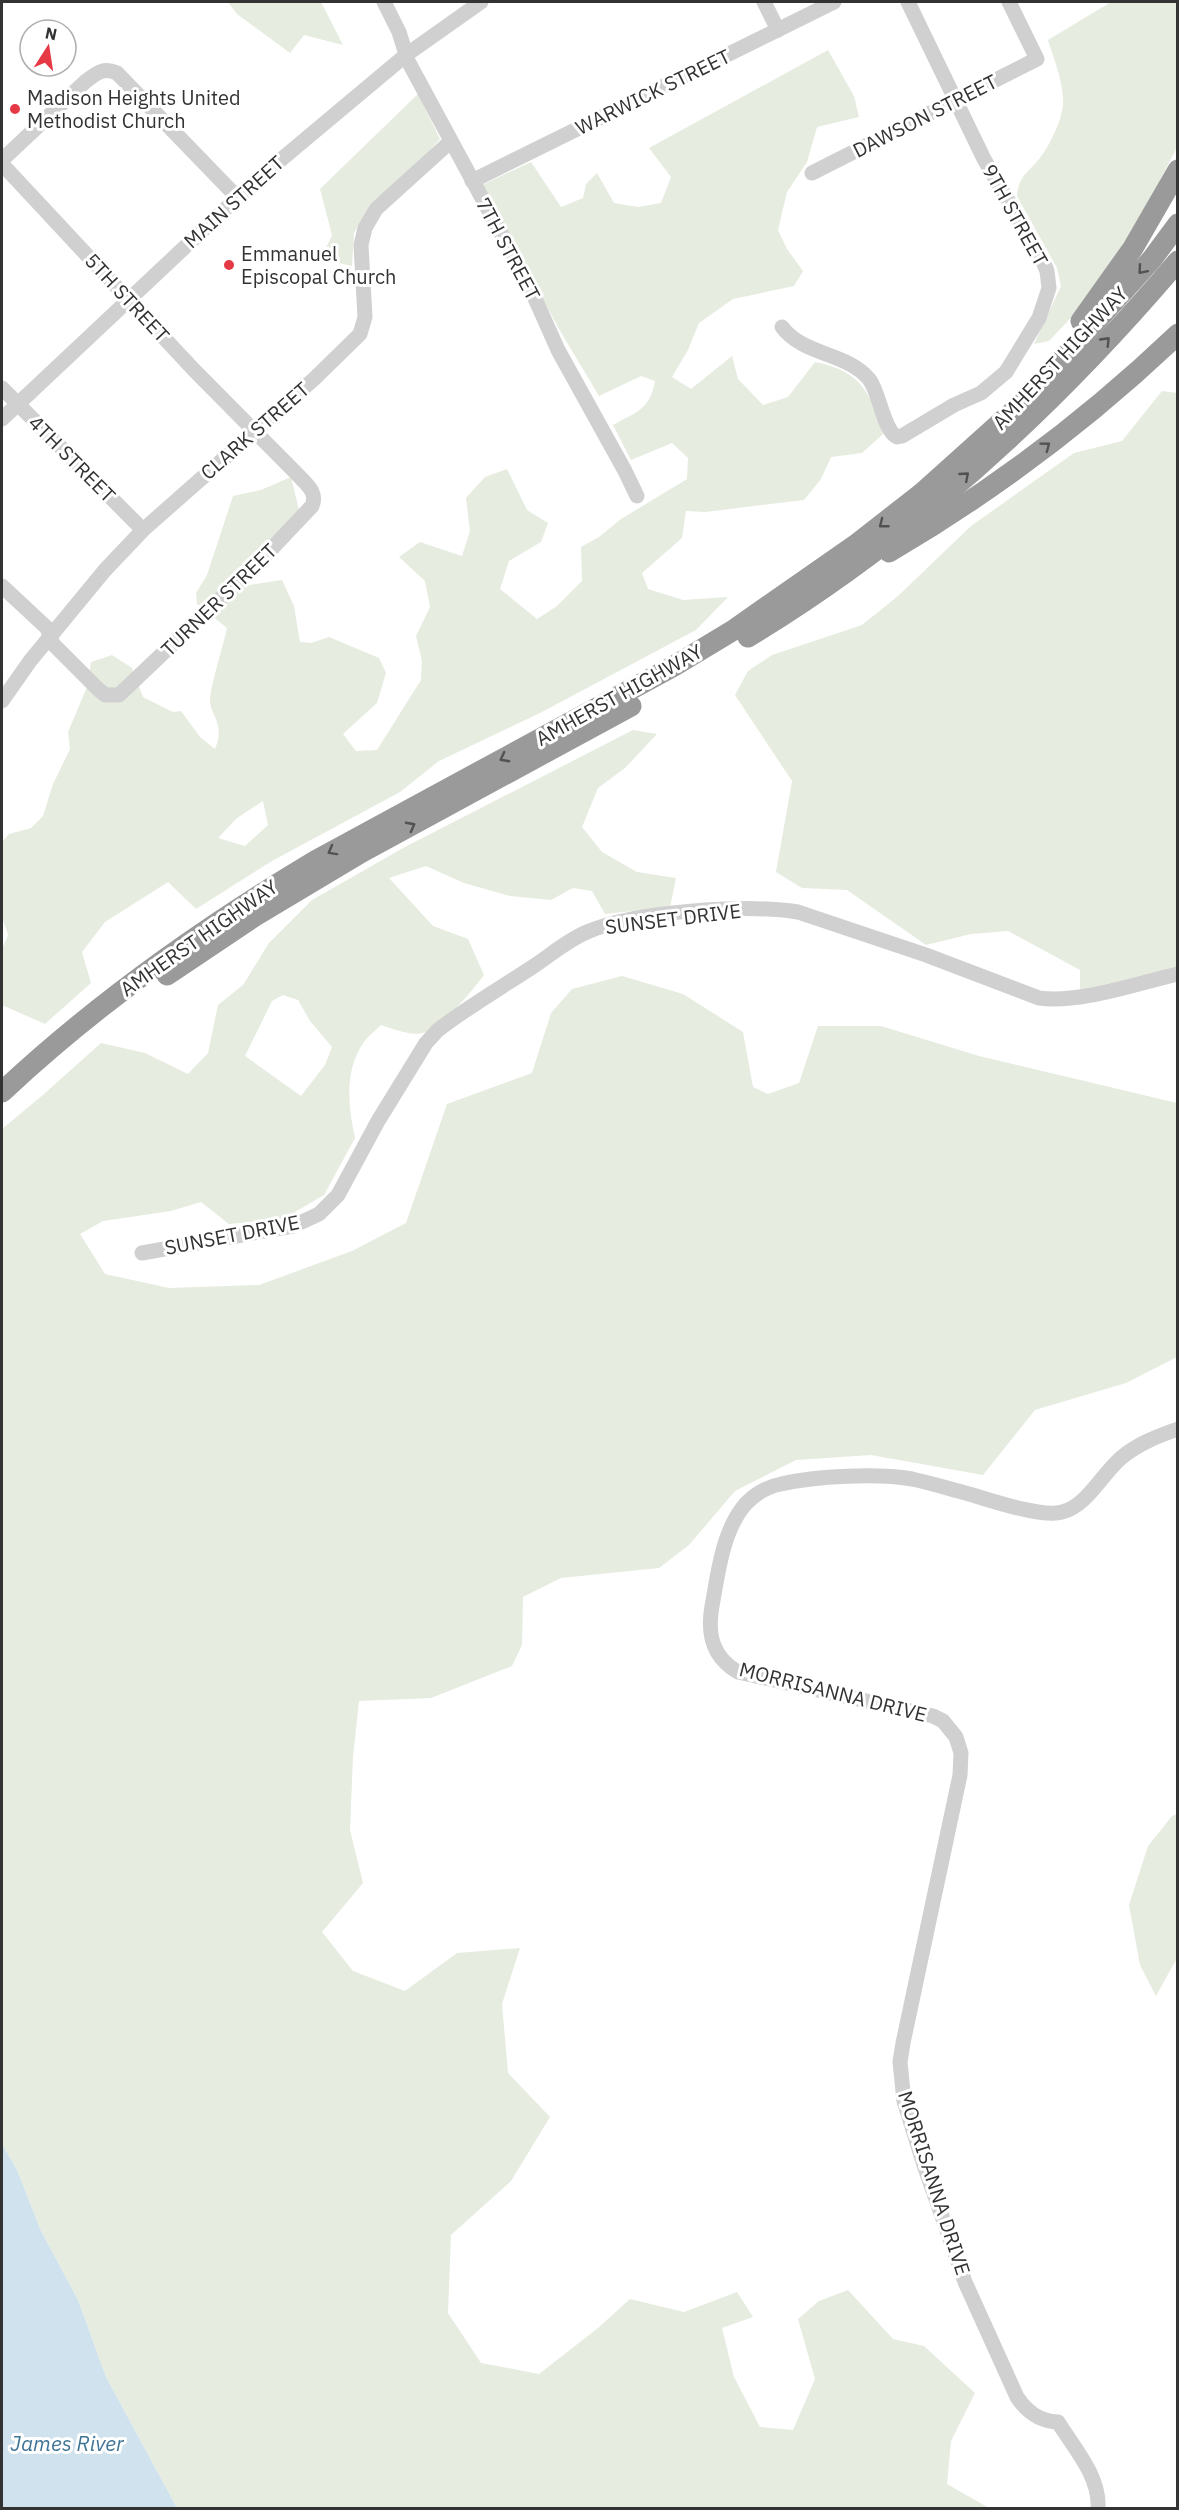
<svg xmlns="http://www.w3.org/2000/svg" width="1179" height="2510" viewBox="0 0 1179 2510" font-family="'IBM Plex Sans',sans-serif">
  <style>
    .green { fill: #e6ecdf; fill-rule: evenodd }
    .water { fill: #cfe2ee }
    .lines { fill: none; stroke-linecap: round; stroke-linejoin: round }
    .minor { stroke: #d0d0d0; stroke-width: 15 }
    .highway { stroke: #9a9a9a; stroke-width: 21 }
    .oneway { stroke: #525252 }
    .poi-dot { fill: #e63946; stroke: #fff; stroke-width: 2 }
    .labels { text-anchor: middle; stroke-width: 6; stroke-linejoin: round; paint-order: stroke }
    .street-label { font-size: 20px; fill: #333; stroke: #fff }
    .poi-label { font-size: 20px; fill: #333; stroke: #fff; text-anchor: start }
    .water-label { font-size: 21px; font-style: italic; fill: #3f7597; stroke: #fff }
  </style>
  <rect width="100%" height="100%" fill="#fff"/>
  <g class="green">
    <polygon points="228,2 321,2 343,45 304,35 290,53 237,14"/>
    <path d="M1111,2h66v145l-48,93 -45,64 -35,37 -15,3 27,-58 -4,-18 -40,-72c2,-21 11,-23 23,-38 10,-13 25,-43 23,-60 -1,-19 -9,-39 -15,-58z"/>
    <path d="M828,50l26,46 5,21 -42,10 -10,35 -20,30 -9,38 9,19 16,22 -9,15 -61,13 -34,24 -11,27 -16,27 19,12 41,-33 6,23 25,26 25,-8 27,-35c47,9 55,31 68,72l-21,19 -31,4 -10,22 -17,21 -99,12 -19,-1 -4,27 -40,35 6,16 35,11 45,-3 -32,33 -156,83 -101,48 -39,31 -128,69 -76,48 -28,-27 -63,40 -23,30 9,31 -46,41 -43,-19v-56l6,-14 -6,-18v-75l7,-8 22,-6 12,-12 10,-32 17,-35 -2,-17 19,-45 4,-25 21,-7 20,13 11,29 30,15 8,-1 19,26 15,12c11,-27 -6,-33 -5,-51 2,-18 13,-51 17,-70l-30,-24 -1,-11 11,-18 26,-79 28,-6 30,-13 8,33 -23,26 -26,24 -1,25 33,-5 12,26 6,36 11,1 18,-6 50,21 7,15 -9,30 -34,31 13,17 21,-1 44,-70 1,-19 -6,-25 14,-29 -5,-26 -26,-24 21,-15 42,14 8,-25 -4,-33 19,-21 22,-8 20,41 21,13 -7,19 -32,19 -9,28 37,30 20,-13 25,-25 -1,-34 18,-10 22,-18 66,-40 1,-21 -16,-15 -41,17 -18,-35c23,-13 37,-15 42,-44l-14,-5 -42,20 -40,-67 -77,-144 49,-23 30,45 22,-9 3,-14 11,-11 17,30 24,4 23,-4 10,-26 -22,-29zM263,801l5,24 -23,21 -27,-8 19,-20z"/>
    <polygon points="418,94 440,139 414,168 370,204 354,233 352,266 321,259 332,235 320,189"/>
    <polygon points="1162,391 1177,393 1177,967 1080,991 1080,970 1008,931 971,934 926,945 847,890 802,888 776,872 792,781 735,695 748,671 772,655 862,625 898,596 971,526 1074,453 1122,441"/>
    <path d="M633,730l24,4 -32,34 -27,20 -16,39 20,25 35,20 39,6 -6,29 -65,7 -13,-23 -19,-3 -22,12 -41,-4 -46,-13 -38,-17 -37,12 44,48 35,13 16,36c-11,15 -43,54 -61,58 -13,3 -30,-4 -42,-8 -5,5 -13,11 -17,17 -20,28 -16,64 -9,96l-31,57 -41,24 -54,5 -28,-22 -30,9 -68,10 -23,13 25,40 64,14 90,-3 93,-34 54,-28 41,-119 85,-31 19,-60 21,-24 50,-13 61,18 60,38 10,55 15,7 31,-11 19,-57h63l98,30 198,47v254l-51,26 -91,27 -52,65 -112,-20 -75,5 -61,31 -46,54 -30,23 -98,10 -38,19 -1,48 -10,21 -81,32 -72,3 -6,56 -3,73 13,53 -41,49 31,39 52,20 52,-38 63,-5 -18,56 6,69 42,44 -39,64 -60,54 -3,78 33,50 58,11 59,-46 32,-29 54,13 53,-20 16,25 -31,11 12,49 26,50 33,3 22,-51 -17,-60 21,-18 29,-11 45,49 31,7 51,47 -24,48 -4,43 42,24h-812l-71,-131 -28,-77 -37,-69 -24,-61 -15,-26v-1015l42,-35 57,-51 44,10 43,21 20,-21 10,-48 25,-20 26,-42 43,-43 93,-53zM283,995l15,5 12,21 22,26 -7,18 -24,31 -56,-40 27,-55z"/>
    <polygon points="1177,1814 1177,1958 1156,1996 1140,1965 1129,1905 1148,1846 1172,1816"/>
  </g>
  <polygon class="water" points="2,2144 17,2170 41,2231 78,2300 106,2377 177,2508 2,2508"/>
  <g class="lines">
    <g class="minor">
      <polyline points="384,2 399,32 408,61 529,285 558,350 625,471 637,496"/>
      <polyline points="764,2 778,30"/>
      <path d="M2,160l84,-79c11,-8 17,-14 31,-8l120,124"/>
      <path d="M2,164l192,206 103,104c9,10 21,18 15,32l-53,56 -140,133h-14l-7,-6 -45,-45 -6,-16 -45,-42"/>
      <polyline points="812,173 1037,59 1009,2"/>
      <polyline points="472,181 834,2"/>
      <path d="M782,327c22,29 64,25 87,52 11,14 14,51 28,58l5,-1 52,-31 27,-12 25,-21 33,-54 10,-30 -2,-17 -5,-12 -58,-100 -76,-157"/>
      <polyline points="2,388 143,530"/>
      <polyline points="2,419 253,183 406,55 481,2"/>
      <polyline points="2,701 30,661 105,570 143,530 314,379 360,334 365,317 361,245 365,228 376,209 450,142"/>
      <path d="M142,1253l151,-27 26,-12 19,-19 40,-74 48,-78 12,-13c31,-24 66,-44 99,-66 16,-11 31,-24 50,-32 48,-21 158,-28 211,-20l128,43 113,43c40,6 98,-15 139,-24"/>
      <path d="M1098,2508c2,-32 -24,-60 -40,-86 -19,-1 -31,-10 -41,-25l-52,-115 -41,-117 -20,-64 -4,-39 3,-19 57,-268 1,-22 -5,-16 -13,-16 -10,-5 -195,-44c-26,-15 -31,-38 -26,-66 6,-32 10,-72 31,-99 9,-11 23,-20 38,-23 35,-8 96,-11 131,-5 19,4 38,10 57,15 21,6 73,24 93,18 25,-6 40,-38 59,-54 16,-14 37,-22 57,-29"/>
    </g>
    <g class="highway">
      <polyline points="1081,321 1133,248 1178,170"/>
      <path d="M889,552c104,-61 202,-135 289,-218"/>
      <path d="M748,637c162,-98 307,-231 430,-376"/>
      <polyline points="167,975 255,916 362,852 631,706"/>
      <path d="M2,1092c95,-89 201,-164 313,-231l359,-195 58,-35 126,-88 64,-50 106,-95 124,-139 26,-35"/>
    </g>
  </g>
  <defs><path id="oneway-chevron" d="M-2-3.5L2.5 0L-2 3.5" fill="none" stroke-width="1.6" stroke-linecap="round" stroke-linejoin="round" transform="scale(1.5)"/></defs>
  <g class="oneway">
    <use href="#oneway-chevron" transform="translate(1142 270) rotate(131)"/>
    <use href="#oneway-chevron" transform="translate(1106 341) rotate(-46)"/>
    <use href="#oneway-chevron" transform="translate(1046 446) rotate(-37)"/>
    <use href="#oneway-chevron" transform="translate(965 476) rotate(-41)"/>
    <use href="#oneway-chevron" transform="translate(883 524) rotate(142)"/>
    <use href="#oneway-chevron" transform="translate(504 758) rotate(152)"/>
    <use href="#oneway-chevron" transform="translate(411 826) rotate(-28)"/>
    <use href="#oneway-chevron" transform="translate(332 851) rotate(151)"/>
  </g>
  <g class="poi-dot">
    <circle cx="15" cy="109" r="6"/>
    <circle cx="229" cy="265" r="6"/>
  </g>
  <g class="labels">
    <g class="street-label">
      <text transform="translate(653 92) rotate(-26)" y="7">WARWICK STREET</text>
      <text transform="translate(925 116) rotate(-27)" y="7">DAWSON STREET</text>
      <text transform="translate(234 202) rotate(-42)" y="7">MAIN STREET</text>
      <text transform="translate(1015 215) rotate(61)" y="7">9TH STREET</text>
      <text transform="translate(508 249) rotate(62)" y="7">7TH STREET</text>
      <text transform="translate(127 298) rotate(47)" y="7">5TH STREET</text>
      <text transform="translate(1060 358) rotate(-47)" y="7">AMHERST HIGHWAY</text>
      <text transform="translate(255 431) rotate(-41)" y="7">CLARK STREET</text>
      <text transform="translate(72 459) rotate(45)" y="7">4TH STREET</text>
      <text transform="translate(219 600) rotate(-44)" y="7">TURNER STREET</text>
      <text transform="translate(619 695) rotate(-29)" y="7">AMHERST HIGHWAY</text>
      <text transform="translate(673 919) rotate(-7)" y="7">SUNSET DRIVE</text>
      <text transform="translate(199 938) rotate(-35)" y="7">AMHERST HIGHWAY</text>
      <text transform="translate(232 1235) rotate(-11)" y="7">SUNSET DRIVE</text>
      <text transform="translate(833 1692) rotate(14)" y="7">MORRISANNA DRIVE</text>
      <text transform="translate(934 2183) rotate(72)" y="7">MORRISANNA DRIVE</text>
    </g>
    <g class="poi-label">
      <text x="27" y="105">Madison Heights United<tspan x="27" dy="23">Methodist Church</tspan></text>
      <text x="241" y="261">Emmanuel<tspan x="241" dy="23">Episcopal Church</tspan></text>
    </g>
    <g class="water-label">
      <text x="67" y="2451">James River</text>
    </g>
  </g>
  <rect width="1179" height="2510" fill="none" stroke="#333333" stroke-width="6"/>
  <g transform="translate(48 48) rotate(12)"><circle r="28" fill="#ffffff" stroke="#adadad" stroke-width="1.5"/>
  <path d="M0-4.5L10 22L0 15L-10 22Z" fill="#e63946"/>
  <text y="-9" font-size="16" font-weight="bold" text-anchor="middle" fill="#333333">N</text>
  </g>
</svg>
